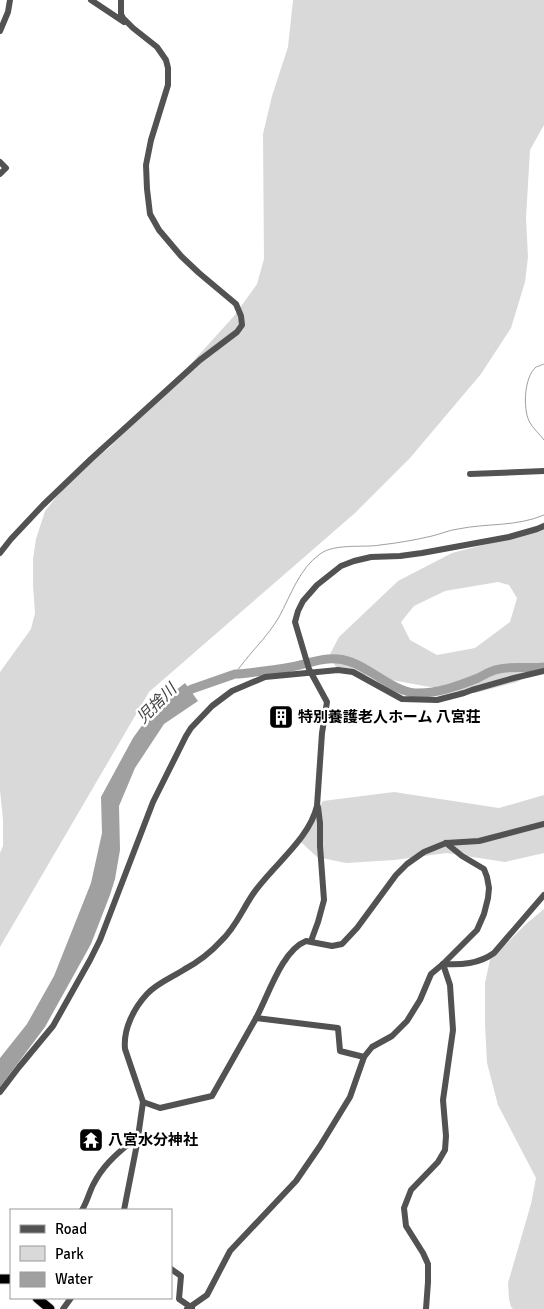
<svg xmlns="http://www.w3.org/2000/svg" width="544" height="1309" viewBox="0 0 544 1309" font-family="Signika,'Noto Sans JP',sans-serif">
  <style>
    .green { fill: #d9d9d9; fill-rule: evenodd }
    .water { fill: #a0a0a0 }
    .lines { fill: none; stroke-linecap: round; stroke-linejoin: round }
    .stream { stroke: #a0a0a0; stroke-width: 1 }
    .river { stroke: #a0a0a0; stroke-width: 9 }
    .highway-casing { stroke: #dbdbdb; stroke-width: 11 }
    .minor { stroke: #525252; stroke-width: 6 }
    .highway { stroke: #000; stroke-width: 9 }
    .labels { text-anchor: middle; stroke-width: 5; stroke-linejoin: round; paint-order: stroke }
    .poi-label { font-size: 15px; font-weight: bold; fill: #000; stroke: #fff; text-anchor: start }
    .water-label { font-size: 16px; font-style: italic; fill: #414141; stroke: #fff }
  </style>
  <rect width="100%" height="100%" fill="#fff"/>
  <g class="green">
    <polygon points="293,0 544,0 544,125 530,150 526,218 528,257 525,282 511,328 481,374 410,458 355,513 149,692 0,947 0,853 3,846 3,820 0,790 0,672 31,629 35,613 33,585 33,559 36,539 45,511 76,473 109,448 178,378 234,316 257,284 264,259 263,134 272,96 288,47"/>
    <path d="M544,522v145l-27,15 -42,11 -51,-7 -86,-16 -9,-14 10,-19 59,-56 54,-28 74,-19zM498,582l11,3 8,13 -7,24 -35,26 -38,7 -27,-15 -9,-18 13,-16 31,-15z"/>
    <polygon points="394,792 499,808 544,795 544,853 505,862 447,853 394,860 346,863 317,857 301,842 311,819 323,801"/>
    <polygon points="544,909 544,1309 513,1309 511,1307 509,1299 508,1283 531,1204 536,1178 498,1105 487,1063 485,1024 485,983 490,960 526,924"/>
  </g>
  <polygon class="water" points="185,683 198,701 164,724 135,768 119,806 120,850 115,879 110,895 91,944 45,1027 0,1087 0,1058 27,1024 54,976 91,883 102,833 101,797 133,738 156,706"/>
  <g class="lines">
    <g class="stream">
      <path d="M544,364c-1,0 -7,3 -8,3 -12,10 -13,41 -7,54 4,8 11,13 15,19"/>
      <path d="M235,674c13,-20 32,-36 44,-57 12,-22 20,-48 41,-63 15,-11 43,-6 60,-9 18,-2 35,-5 52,-9 9,-2 17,-6 26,-7 29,-6 58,-2 86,-14"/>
    </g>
    <path class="river" d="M180,695l12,-6 43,-15h4c17,-2 35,-4 52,-7 21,-4 38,-13 60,-5 20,7 44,30 64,31 22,1 43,-7 63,-15 5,-3 11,-6 17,-8 16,-5 33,-1 49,-3"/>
    <defs>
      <g id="highway">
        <polyline points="0,1279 11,1279"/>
        <polyline points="37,1298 50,1309"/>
      </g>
    </defs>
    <use href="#highway" class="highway-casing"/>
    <g class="minor">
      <polyline points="91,0 124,22"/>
      <polyline points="0,31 8,12 10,0"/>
      <polyline points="0,162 6,168 0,174"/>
      <polyline points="470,474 544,471"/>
      <polyline points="0,553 11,539 43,505 91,459 200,360 237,332 242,325 241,316 236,304 199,273 181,256 159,230 150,214 147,189 146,165 151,140 168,85 168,68 166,60 157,47 133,28 123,18 121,14 121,0"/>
      <polyline points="311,941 318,922 324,900 320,846 320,823 318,807"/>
      <path d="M443,964c18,1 36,0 51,-11l50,-58"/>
      <polyline points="256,1018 338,1028 340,1051 364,1057"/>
      <polyline points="0,1092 19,1067 53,1026 90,960 100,940 153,802 186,736 191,728 212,706 232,691 265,677 338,670 353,672 402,699 437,700 464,693 472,690 514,678 544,671"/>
      <path d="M143,1102l17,6 52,-12c14,-25 29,-51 43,-76 13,-23 26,-69 51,-79l26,5 10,-2 15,-16 39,-53 11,-11 17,-12 22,-9 33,-2 65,-17"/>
      <path d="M82,1210c5,-8 7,-17 11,-25 9,-18 22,-30 37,-42l7,1"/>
      <path d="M124,1210l13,-66 6,-42 -18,-53c-2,-20 9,-41 22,-55 10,-11 26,-17 38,-25 13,-7 26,-17 36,-28 15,-14 21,-31 32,-47 19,-28 56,-54 64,-88l5,-73 5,-31 -18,-33 -14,-47 3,-11 5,-10 14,-16 24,-19 13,-5 17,-4 29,-1 22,-3 87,-16 28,-8 7,-3"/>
      <polyline points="171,1269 181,1276 179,1299 192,1308"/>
      <polyline points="63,1309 71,1298"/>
      <polyline points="187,1309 207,1295 230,1251 296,1181 320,1146 350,1097 364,1057 372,1047 392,1036 407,1021 420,1000 431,974 443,964 477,930 484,914 488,898 489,888 487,877 484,869 462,856 446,843"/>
      <polyline points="426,1309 428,1282 428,1264 423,1253 406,1226 404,1208 411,1190 438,1162 445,1150 446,1136 443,1100 453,1030 450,985 443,964"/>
    </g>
    <use href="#highway" class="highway"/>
  </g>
  <defs>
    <symbol id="building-square" viewBox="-11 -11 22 22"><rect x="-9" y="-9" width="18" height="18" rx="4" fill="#000" stroke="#fff"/><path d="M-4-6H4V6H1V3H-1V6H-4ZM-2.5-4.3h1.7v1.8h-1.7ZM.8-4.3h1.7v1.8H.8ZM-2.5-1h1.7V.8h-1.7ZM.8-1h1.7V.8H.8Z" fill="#fff"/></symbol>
    <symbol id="temple-square" viewBox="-11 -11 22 22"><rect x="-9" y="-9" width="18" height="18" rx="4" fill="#000" stroke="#fff"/><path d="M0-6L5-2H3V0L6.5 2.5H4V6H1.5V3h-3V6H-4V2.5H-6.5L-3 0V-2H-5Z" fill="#fff"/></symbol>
  </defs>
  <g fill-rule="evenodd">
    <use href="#building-square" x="267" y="703" width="28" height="28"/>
    <use href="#temple-square" x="77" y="1126" width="28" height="28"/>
  </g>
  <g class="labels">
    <g class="poi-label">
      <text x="298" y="722">特別養護老人ホーム 八宮荘</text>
      <text x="108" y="1145">八宮水分神社</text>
    </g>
    <g class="water-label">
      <text transform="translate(156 703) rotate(-45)" y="6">児捨川</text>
    </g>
  </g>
  <rect x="10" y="1209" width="162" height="90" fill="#ffffff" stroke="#999999"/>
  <rect x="20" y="1225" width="25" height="8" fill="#525252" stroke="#999999"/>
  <text x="55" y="1234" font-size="15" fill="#000000">Road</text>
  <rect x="20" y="1246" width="25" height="15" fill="#d9d9d9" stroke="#999999"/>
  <text x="55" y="1259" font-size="15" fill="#000000">Park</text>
  <rect x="20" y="1272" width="25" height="15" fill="#a0a0a0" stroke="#999999"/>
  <text x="55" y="1284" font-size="15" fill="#000000">Water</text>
</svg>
